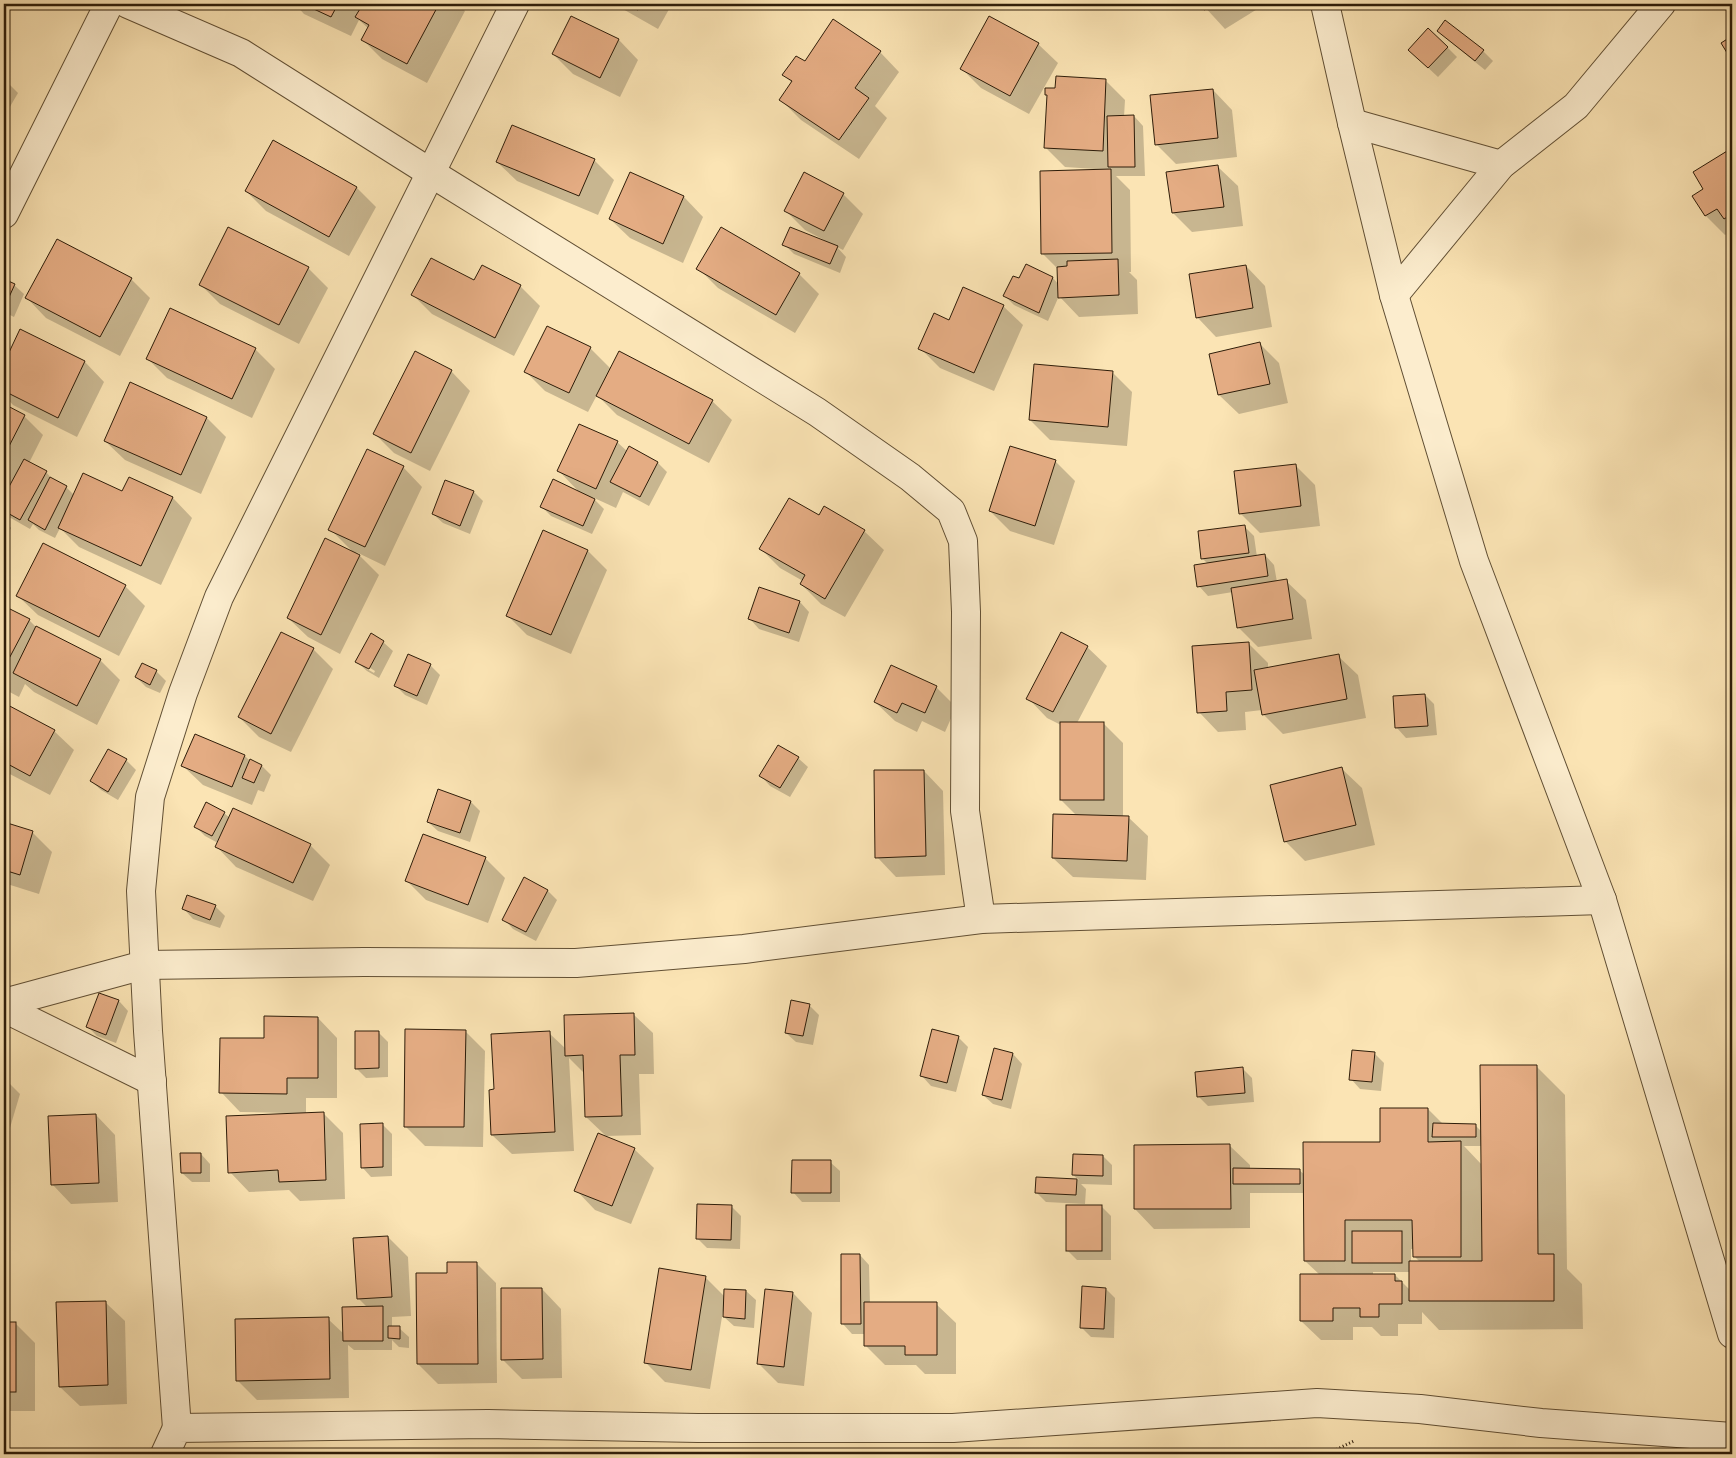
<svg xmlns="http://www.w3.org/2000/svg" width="1736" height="1458" viewBox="0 0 1736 1458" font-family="'IM FELL Double Pica',serif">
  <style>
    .shadow { fill: #0003; fill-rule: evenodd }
    .building { fill: #e4ac83; stroke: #2e1d09 }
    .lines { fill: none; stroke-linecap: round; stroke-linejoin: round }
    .minor-casing { stroke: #614f34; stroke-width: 30 }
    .tertiary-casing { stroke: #614f34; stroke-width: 30 }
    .path { stroke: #2e1d09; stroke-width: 3; stroke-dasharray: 1 2.5; stroke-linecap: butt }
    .minor { stroke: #fcedce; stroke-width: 28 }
    .tertiary { stroke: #fcedce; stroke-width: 28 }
  </style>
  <rect width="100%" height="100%" fill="#fbe4b4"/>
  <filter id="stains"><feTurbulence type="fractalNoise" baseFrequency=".004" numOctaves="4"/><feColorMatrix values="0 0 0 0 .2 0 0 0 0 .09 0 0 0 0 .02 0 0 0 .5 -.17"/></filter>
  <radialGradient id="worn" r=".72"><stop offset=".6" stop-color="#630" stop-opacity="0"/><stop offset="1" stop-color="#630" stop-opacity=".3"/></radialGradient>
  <g class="shadow">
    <polygon points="295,4 380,4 383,6 384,4 458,4 465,11 427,83 382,59 363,40 369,29 359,20 351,36 304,14"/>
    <polygon points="616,4 672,4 658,29 621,8"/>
    <polygon points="1202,4 1256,4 1259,8 1225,29"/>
    <polygon points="571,17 619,40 638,60 620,97 573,74 553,54"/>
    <polygon points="1446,22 1483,51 1493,61 1485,70 1448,40 1438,31"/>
    <polygon points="1038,44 1058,63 1029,114 981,88 962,69"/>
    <polygon points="1447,47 1457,57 1438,77 1409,50"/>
    <polygon points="880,52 899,72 875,106 887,118 859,159 801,120 781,100 792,83 784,75 805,63"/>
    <polygon points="4,79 18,93 4,117"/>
    <polygon points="1105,80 1125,100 1124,117 1134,116 1143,126 1145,176 1116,176 1130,190 1131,272 1129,272 1137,280 1138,314 1079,317 1059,296 1048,321 1014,305 1005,296 1020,280 1053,278 1059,285 1058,269 1042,253 1095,169 1065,167 1045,147 1048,96 1046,94 1056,89"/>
    <polygon points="1213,90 1232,110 1237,157 1176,164 1156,144"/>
    <polygon points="1732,150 1732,231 1725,235 1706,216 1693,196 1705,189 1695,173"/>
    <polygon points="594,160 614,180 598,215 517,181 497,162"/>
    <polygon points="1218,167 1238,186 1243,226 1192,232 1173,213"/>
    <polygon points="631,173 684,197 703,217 683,263 630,238 610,219"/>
    <polygon points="357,188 376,207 349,256 266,211 246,191"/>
    <polygon points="843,194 863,214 843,250 837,247 846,257 840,273 794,254 784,244 823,241 824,240 805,230 785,210"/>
    <polygon points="722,229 799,274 819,294 795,333 718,288 698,268"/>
    <polygon points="483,266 520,286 540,306 514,356 432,314 413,295 475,281"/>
    <polygon points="1246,266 1265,286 1272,327 1216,337 1197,317"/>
    <polygon points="308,268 328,288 299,344 220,304 201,285"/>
    <polygon points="131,279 150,298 120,356 46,318 27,298"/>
    <polygon points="4,280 14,285 24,294 14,317 4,312"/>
    <polygon points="1003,306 1023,325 994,391 940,368 920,348 950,321"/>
    <polygon points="21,331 85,362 104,382 77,437 13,405 4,395 4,365"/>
    <polygon points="1260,344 1279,363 1288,403 1239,414 1219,395"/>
    <polygon points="590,348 611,369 712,401 732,420 709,463 617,415 597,395 588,412 545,391 526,372"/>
    <polygon points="255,349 275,369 252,418 167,378 148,359"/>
    <polygon points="451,371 470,391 430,471 394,453 375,434"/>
    <polygon points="1112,372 1132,392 1127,446 1050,440 1030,420"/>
    <polygon points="4,406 24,416 43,435 29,463 46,472 53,480 66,487 74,495 123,493 130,478 173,498 192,518 161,585 79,547 60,528 55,538 39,530 33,524 30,529 9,517 4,512 4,499 7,493 4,491"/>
    <polygon points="207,418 226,437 201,494 125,460 105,441"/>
    <polygon points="617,442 628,452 630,448 658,463 667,472 649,506 623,492 616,508 592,497 604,509 592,534 551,516 542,507 580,493 559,471"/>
    <polygon points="1011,448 1056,462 1075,481 1054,545 1010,531 990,511"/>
    <polygon points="1295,465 1315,485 1320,526 1260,533 1240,513"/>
    <polygon points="403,467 422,487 385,566 356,552 379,575 340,654 308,637 288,618 353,552 330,529"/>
    <polygon points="446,481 474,492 483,501 470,534 443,523 433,514"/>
    <polygon points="819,516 864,531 884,550 845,617 821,604 801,584 803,581 780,568 761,549"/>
    <polygon points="4,520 11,528 4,542"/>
    <polygon points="1244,526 1254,536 1257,557 1265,555 1274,565 1277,582 1286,581 1306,600 1312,639 1258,647 1238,627 1233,592 1208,596 1199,586 1208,564 1202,558"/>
    <polygon points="588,551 607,570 571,654 527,635 508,616"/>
    <polygon points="125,586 145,606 119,656 38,615 18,596"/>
    <polygon points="800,602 809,612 799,642 759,629 750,619"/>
    <polygon points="4,608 29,620 37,628 100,660 120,680 97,725 34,692 25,684 19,697 4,689"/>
    <path d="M383,642l10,9 -14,27 -12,-7 -10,-9zM367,666l8,5 -1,2 -7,-4z"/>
    <polygon points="1248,643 1268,663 1268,669 1338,656 1358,675 1366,718 1283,734 1263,714 1262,710 1245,712 1246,730 1218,732 1199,712"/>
    <polygon points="1087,647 1107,666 1077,723 1103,723 1123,743 1123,817 1128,817 1148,836 1146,880 1073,877 1053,858 1077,816 1061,800 1061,725 1047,718 1028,698"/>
    <polygon points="313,649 333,669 291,752 259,737 239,717"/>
    <polygon points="409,656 431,666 440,675 427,705 405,695 396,686"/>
    <polygon points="891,667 937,688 956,707 945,732 922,721 917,732 895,721 875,702"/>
    <polygon points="156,671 166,681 160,693 146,687 136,677"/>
    <polygon points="1425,695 1434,704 1437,735 1406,738 1397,728"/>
    <polygon points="4,704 54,731 74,750 50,795 4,771"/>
    <polygon points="195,735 245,756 251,762 262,766 271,775 264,792 258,790 252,805 203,785 183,766"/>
    <polygon points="109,751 126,760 136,770 118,800 101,790 91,781"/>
    <polygon points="798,758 808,767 790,797 770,786 761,776"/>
    <polygon points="1342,769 1362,788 1375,845 1305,861 1285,841"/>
    <polygon points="924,771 943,791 945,875 896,877 877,857"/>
    <polygon points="471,802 480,811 470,842 438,831 428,822"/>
    <polygon points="224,813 230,818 310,845 330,865 313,901 236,867 217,847 218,843 205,836 195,826"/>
    <polygon points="4,824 32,832 52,852 39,894 4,883"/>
    <polygon points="485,858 505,878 488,923 426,900 406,880"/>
    <polygon points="524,879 548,891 557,900 536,941 513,929 504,919"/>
    <polygon points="215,906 225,916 220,928 193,919 184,909"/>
    <polygon points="100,994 119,1001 128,1011 116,1043 97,1036 87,1026"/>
    <polygon points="809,1005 819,1015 813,1045 796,1042 786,1033"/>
    <polygon points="633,1014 653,1033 654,1074 639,1074 641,1135 606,1136 586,1117 585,1074 569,1058 574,1151 512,1154 492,1135 495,1090 549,1033 566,1049"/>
    <polygon points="318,1018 337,1038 337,1098 306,1098 306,1114 323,1113 343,1133 345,1199 300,1201 289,1190 249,1192 230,1172 286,1115 286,1113 240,1112 221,1092 266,1040"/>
    <polygon points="465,1031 485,1051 483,1147 425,1146 405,1126"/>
    <polygon points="378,1032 388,1042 388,1077 366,1078 356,1068"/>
    <polygon points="958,1037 968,1047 956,1092 931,1086 922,1076"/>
    <polygon points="995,1050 1013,1054 1022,1064 1011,1109 993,1104 983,1095"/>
    <polygon points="1374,1053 1384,1063 1381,1091 1360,1089 1351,1079"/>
    <path d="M1536,1066l29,29 2,174 15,15 1,45 -144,1 -17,-18v12h-24v12h-17l-9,-9h-19v13h-32l-20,-19 19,-46 -15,-14v-68h-55v35l-96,1 -19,-20 95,-63 20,19v5h49l6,5 77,-32 46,-34 15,15 32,1 7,7zM1464,1146h18v19zM1411,1249h3v7l6,6h-9zM1373,1272h37v18l-15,-15h-22z"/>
    <polygon points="1243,1069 1252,1078 1254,1102 1208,1106 1199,1097"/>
    <polygon points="4,1078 20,1094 4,1148"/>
    <polygon points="96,1115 115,1135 118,1202 71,1204 52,1184"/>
    <polygon points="382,1124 392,1134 392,1176 371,1177 362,1167"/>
    <polygon points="634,1149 654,1168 631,1224 595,1210 576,1190"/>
    <polygon points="201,1154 210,1164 210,1182 192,1182 182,1173"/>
    <polygon points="1103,1156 1112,1165 1112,1185 1081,1184 1086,1189 1085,1204 1046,1202 1036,1192 1037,1178 1079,1180 1073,1175"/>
    <polygon points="830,1162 840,1171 840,1202 802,1202 793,1192"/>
    <polygon points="731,1206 741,1216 740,1249 707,1248 697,1238"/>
    <polygon points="1101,1206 1111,1216 1111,1260 1077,1260 1067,1250"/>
    <polygon points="388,1237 408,1257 411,1316 392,1317 392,1328 399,1328 409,1337 409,1348 399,1347 392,1340 392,1350 354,1350 348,1345 349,1398 257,1400 237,1380 328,1319 344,1334 368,1308 358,1298"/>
    <polygon points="860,1255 869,1265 870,1304 936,1304 956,1323 956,1374 925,1374 916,1365 885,1365 865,1345 865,1334 852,1334 843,1324"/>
    <polygon points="476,1263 496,1283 497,1383 438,1384 418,1364 448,1274"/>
    <polygon points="705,1277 725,1297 746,1291 756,1300 754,1328 734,1326 724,1317 725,1311 723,1311 710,1389 665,1382 645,1362"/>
    <polygon points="542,1289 561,1309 562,1378 522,1379 502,1359"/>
    <polygon points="1106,1289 1115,1298 1114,1338 1091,1337 1081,1327"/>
    <polygon points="793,1293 812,1313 804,1386 778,1383 758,1363"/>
    <polygon points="105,1302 125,1321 127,1404 80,1406 60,1387"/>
    <polygon points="4,1323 15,1323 35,1343 35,1411 4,1411"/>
  </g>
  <g class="building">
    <polygon points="303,4 338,4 331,17"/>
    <polygon points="363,4 439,4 407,64 361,40 369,25 355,17"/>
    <polygon points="626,4 641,4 638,10"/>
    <polygon points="1200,4 1215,4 1204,10"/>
    <polygon points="571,16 619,39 600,78 552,54"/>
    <polygon points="989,16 1039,43 1010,96 960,69"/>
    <polygon points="833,19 881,51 855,88 869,98 839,140 779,100 792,81 782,75 796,56 805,61"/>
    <polygon points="1445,20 1484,50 1475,61 1437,31"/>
    <polygon points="1428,28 1448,47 1428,68 1408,50"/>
    <polygon points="1732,36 1732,61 1721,43"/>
    <polygon points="1056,76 1106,79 1103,151 1044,148 1047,95 1045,95 1045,88 1055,88"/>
    <polygon points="1213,89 1218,138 1155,145 1150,95"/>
    <polygon points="1134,115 1135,167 1108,167 1107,116"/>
    <polygon points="512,125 595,159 579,196 496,162"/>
    <polygon points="273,140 357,187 329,237 245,191"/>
    <polygon points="1732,148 1732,214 1724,219 1717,209 1705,216 1692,196 1703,189 1693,172"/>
    <polygon points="1218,165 1224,207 1172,213 1166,172"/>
    <polygon points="1111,169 1112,253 1041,254 1040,171"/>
    <polygon points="630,172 684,196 663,244 609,219"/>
    <polygon points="804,172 844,193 824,231 784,211"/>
    <polygon points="228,227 309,267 279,325 199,285"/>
    <polygon points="721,227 800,273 776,315 696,269"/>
    <polygon points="790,227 838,246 830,264 782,245"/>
    <polygon points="57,239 132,278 100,337 25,298"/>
    <polygon points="431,258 474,280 482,265 521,285 495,338 411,295"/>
    <polygon points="1118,259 1119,295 1058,298 1057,267 1067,266 1067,261"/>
    <polygon points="1026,264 1053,277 1039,313 1003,296 1013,276 1019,278"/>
    <polygon points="1246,265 1253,308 1196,318 1189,274"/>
    <polygon points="4,279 15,284 4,308"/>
    <polygon points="963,287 1004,305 974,373 918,349 934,313 949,320"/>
    <polygon points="170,308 256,348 232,399 146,359"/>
    <polygon points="547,326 591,347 569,393 524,372"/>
    <polygon points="20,329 85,361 58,418 4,391 4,363"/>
    <polygon points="1260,342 1270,384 1218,395 1209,354"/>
    <polygon points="415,351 452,370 411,453 373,434"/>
    <polygon points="619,351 713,400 689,444 596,396"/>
    <polygon points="1034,364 1113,371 1108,427 1029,420"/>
    <polygon points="130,382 207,417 181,475 104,441"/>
    <polygon points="4,404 25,415 4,456"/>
    <polygon points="579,424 618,441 596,489 557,471"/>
    <polygon points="629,446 658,462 640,497 610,482"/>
    <polygon points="1010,446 1056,460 1035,526 989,511"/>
    <polygon points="367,449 404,466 365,547 328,530"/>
    <polygon points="24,459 47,471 20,520 4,511 4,496"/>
    <polygon points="1296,464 1301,506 1239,514 1234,471"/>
    <polygon points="83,473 122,491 129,477 173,497 141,566 58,528"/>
    <polygon points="50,477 67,486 45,530 28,520"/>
    <polygon points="553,479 595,499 583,526 540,507"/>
    <polygon points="445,480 474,491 460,526 432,514"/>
    <polygon points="789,498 819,515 824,506 865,530 825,599 800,584 805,575 759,549"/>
    <polygon points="1245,525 1249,553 1201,559 1198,531"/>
    <polygon points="543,530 588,550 551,635 506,616"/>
    <polygon points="325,538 360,555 321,635 287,618"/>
    <polygon points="43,543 126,585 99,637 16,596"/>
    <polygon points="1265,554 1268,576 1197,587 1194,565"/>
    <polygon points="1287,579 1293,619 1237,628 1231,588"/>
    <polygon points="759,587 800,601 789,633 748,619"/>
    <polygon points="4,606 30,619 4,668"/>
    <polygon points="36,626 101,659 77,706 13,673"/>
    <polygon points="281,632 314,648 271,734 238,717"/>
    <polygon points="1061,632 1088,646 1053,712 1026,699"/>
    <polygon points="371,633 384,641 369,669 355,662"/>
    <polygon points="1249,642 1252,690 1226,692 1227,711 1197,713 1192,646"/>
    <polygon points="408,654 431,664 417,696 394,686"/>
    <polygon points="1339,654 1347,699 1262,715 1254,670"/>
    <polygon points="142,663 157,670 150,685 135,677"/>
    <polygon points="891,665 937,686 925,713 902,703 897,713 874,702"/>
    <polygon points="1425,694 1428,726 1395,728 1393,696"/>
    <polygon points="4,703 55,730 30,776 4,762"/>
    <rect x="1060" y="722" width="44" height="78"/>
    <polygon points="195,734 245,755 232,787 181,766"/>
    <polygon points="778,745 799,757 780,788 759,776"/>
    <polygon points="108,749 127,759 108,792 90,781"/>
    <polygon points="250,759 262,765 254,783 242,778"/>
    <polygon points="1342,767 1356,825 1284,842 1270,785"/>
    <polygon points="874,770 924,770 926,856 875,858"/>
    <polygon points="438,789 471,801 460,833 427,822"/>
    <polygon points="206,802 225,812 212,836 194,827"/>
    <polygon points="233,808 311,844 293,883 215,847"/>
    <polygon points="1053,814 1129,816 1127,861 1052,858"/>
    <polygon points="4,822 33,831 20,875 4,870"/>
    <polygon points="423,834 486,857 468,905 405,881"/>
    <polygon points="524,877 548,890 526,932 502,920"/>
    <polygon points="187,895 216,905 210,920 182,909"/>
    <polygon points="99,993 119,1000 106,1035 86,1027"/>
    <polygon points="791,1000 810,1004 803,1036 785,1033"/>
    <polygon points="634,1013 635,1055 620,1055 622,1116 585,1117 583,1055 565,1056 564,1015"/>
    <polygon points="264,1016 318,1017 318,1078 287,1078 287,1094 219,1093 220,1038 264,1038"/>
    <polygon points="405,1029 466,1030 464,1127 404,1127"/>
    <polygon points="932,1029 959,1036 947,1083 920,1076"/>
    <polygon points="355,1031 379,1031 379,1068 355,1069"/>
    <polygon points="550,1031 555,1132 491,1135 489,1090 494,1089 491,1034"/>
    <polygon points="994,1048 1013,1053 1002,1100 982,1095"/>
    <polygon points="1352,1050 1375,1052 1372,1082 1349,1080"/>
    <polygon points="1480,1065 1537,1065 1538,1254 1554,1254 1554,1301 1409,1301 1409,1261 1482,1261"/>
    <polygon points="1243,1067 1245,1093 1197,1097 1195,1072"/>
    <polygon points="1380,1108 1428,1108 1428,1142 1461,1141 1461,1257 1413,1257 1412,1220 1345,1220 1345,1261 1304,1261 1303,1142 1380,1142"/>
    <polygon points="324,1112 326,1180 279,1182 278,1170 228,1173 226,1116"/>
    <polygon points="96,1114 99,1183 51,1185 48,1116"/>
    <polygon points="383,1123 383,1167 361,1168 360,1124"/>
    <polygon points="1433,1123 1476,1124 1476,1137 1432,1137"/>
    <polygon points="598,1133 635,1148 612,1206 574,1191"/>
    <polygon points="1230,1144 1231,1209 1134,1209 1134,1145"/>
    <polygon points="180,1153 201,1153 201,1173 181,1173"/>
    <polygon points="1073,1154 1103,1155 1103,1176 1072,1175"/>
    <polygon points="792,1160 831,1160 831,1193 791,1193"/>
    <polygon points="1233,1168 1300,1169 1300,1184 1233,1184"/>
    <polygon points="1036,1177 1077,1179 1076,1195 1035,1193"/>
    <polygon points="697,1204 732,1205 731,1240 696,1239"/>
    <rect x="1066" y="1205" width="36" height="46"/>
    <rect x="1352" y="1231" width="50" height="32"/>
    <polygon points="388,1236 392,1297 357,1299 353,1238"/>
    <polygon points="841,1254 860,1254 861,1324 841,1324"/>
    <polygon points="447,1262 477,1262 478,1364 417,1364 416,1273 447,1273"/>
    <polygon points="659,1268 706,1276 691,1370 644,1363"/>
    <polygon points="1300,1274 1395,1274 1395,1281 1402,1281 1402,1304 1379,1304 1379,1317 1360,1317 1360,1308 1333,1308 1333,1321 1300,1321"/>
    <polygon points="1082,1286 1106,1288 1104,1329 1080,1328"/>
    <polygon points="501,1288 542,1288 543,1359 501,1360"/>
    <polygon points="724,1289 746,1290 745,1319 723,1317"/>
    <polygon points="765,1289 793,1292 784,1367 757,1364"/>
    <polygon points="106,1301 108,1385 59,1387 56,1302"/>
    <polygon points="864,1302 937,1302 937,1355 905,1355 905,1346 864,1346"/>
    <polygon points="383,1306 383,1341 343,1341 342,1307"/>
    <polygon points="329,1317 330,1379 236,1381 235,1319"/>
    <rect x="4" y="1322" width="12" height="70"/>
    <polygon points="388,1326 400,1326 400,1339 388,1338"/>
  </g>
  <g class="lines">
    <defs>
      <g id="minor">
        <polyline points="128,4 241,53 431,173 817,412 910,477 951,511 963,541 966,612 965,811 981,919"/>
        <polyline points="1352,123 1501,165"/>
        <polyline points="4,214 109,4"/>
        <polyline points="1394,295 1501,165 1576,106 1661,4"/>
        <polyline points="4,1003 144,965 364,962 576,963 744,949 981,919 1602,900"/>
        <polyline points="4,1008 152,1081"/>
        <polyline points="177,1428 148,1031 141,891 150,797 183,693 219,597 515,4"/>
        <polyline points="165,1454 177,1428 488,1424 698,1428 953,1428 1317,1403 1420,1409 1541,1423 1732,1437"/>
      </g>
      <polyline id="tertiary" points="1325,4 1352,123 1394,295 1474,561 1602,900 1732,1334"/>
    </defs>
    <use href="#minor" class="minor-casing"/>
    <use href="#tertiary" class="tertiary-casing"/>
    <polyline class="path" points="1327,1454 1354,1441"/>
    <use href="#minor" class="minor"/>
    <use href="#tertiary" class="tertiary"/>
  </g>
  <rect width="1736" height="1458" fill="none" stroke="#fbe4b4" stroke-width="20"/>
  <rect x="5" y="5" width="1726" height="1448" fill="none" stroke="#2e1d09" stroke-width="2.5"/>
  <rect x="10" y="10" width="1716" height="1438" fill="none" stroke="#2e1d09"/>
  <rect width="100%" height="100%" filter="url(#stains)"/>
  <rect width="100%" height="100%" fill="url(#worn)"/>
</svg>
